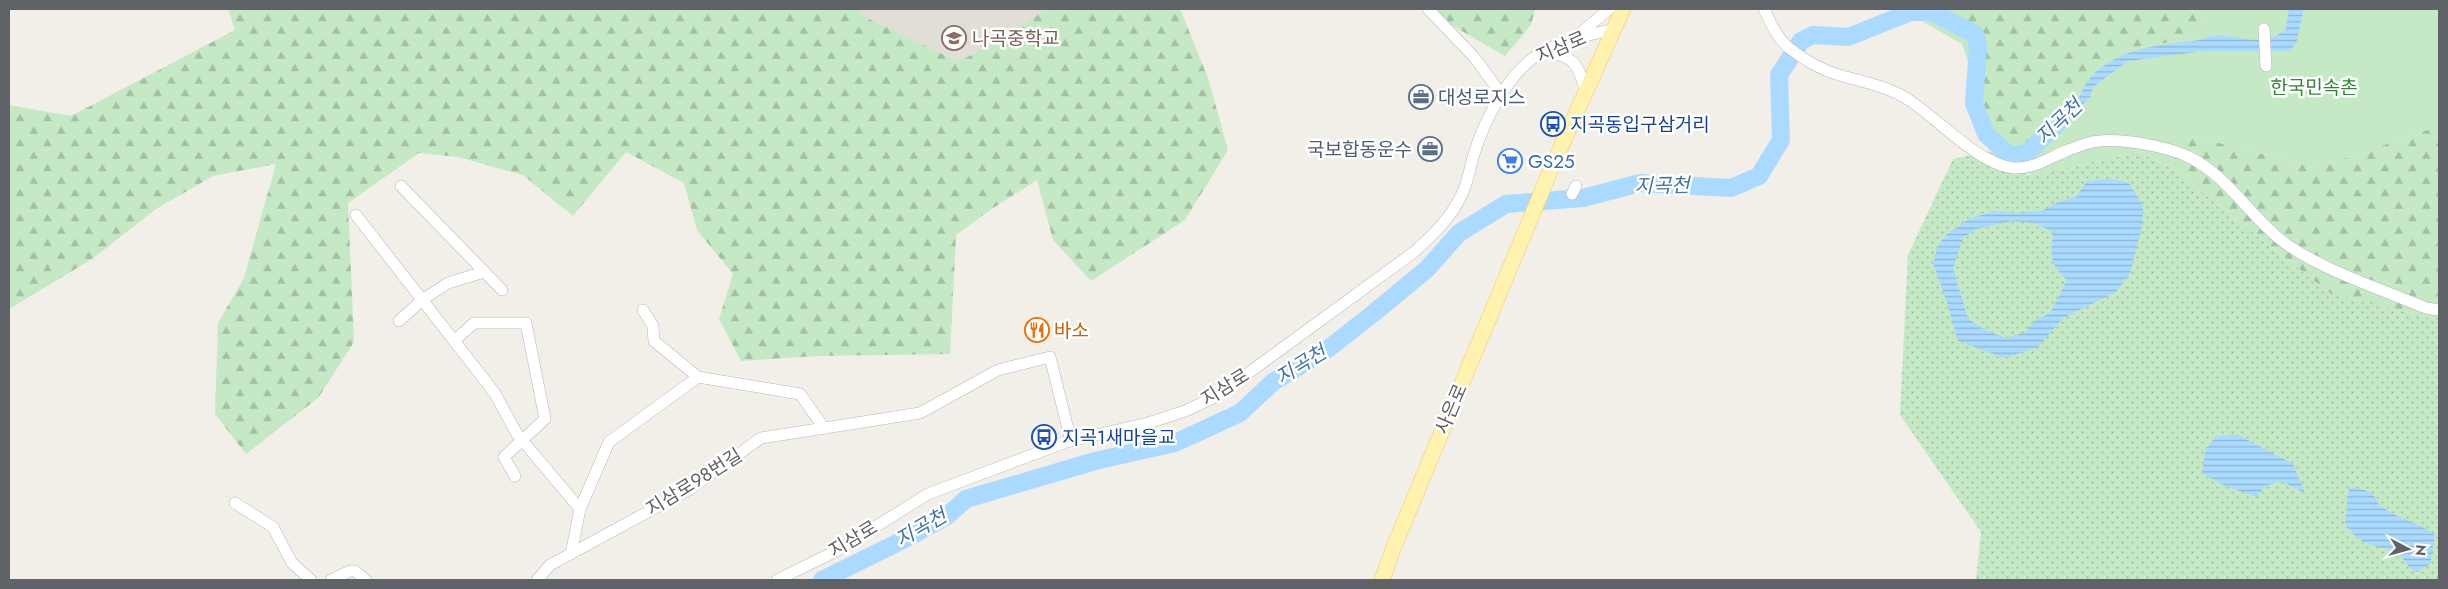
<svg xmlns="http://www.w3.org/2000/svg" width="2448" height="589" font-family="Jost,'Noto Sans KR',sans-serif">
  <defs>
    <pattern id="grass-dots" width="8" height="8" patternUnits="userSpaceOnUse" patternTransform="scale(1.25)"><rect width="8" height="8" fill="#c5e8c5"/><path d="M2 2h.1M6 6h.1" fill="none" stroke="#a3c0a4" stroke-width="1.8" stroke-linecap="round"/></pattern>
    <pattern id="forest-firs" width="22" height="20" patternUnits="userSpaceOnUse" patternTransform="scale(1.25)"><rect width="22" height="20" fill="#c5e8c5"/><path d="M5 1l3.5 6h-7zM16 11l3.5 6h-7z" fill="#a3c0a4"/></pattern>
    <pattern id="water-rules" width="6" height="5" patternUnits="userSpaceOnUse" patternTransform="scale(1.25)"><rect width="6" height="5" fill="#aadaff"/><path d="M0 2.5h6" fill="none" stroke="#8eb4d2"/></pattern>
  </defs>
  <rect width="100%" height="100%" fill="#f1efe8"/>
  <path fill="#e1ded6" d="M860,9h187l-88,53 -98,-47z"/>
  <path fill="url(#grass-dots)" d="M1989,151l23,11 18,14 107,-24 32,14 162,128 108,26v260h-463l5,-48 -81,-117 8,-160 45,-96z"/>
  <g fill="url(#forest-firs)">
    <path d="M228,9h632l1,6 98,47 88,-53h133l28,69 20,72 -43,70 -94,61 -38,-41 -16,-60 -47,30 -34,25 -6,119 -133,2 -76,5 -22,-42 14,-45 -36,-44 -13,-47 -58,-31 -53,64 -50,-41 -65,-18 -39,-4 -71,50 6,139 -36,56 -72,56 -31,-40 3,-91 26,-45 32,-114 -63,12 -57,33 -64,50 -83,50v-204l62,11 164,-86z"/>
    <path d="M1428,9h107l-4,16 -26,31 -69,-40z"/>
    <path d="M1901,9h299l2,7 -4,22 -73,11 -52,59 -47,46 -29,-10 -35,-100z"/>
    <path d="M2439,126v194l-108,-26 -162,-128 19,-31 129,33z"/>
  </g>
  <path fill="#c5e8c5" d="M2200,9h239v117l-122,42 -129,-33 -19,31 -32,-14 -107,24 -4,-16 15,-13 12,-27 26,-32 13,-15 33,-24 73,-11 4,-22z"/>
  <g fill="url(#water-rules)" fill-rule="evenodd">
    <path d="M2289,9h15l-8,35 -8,7h-83l-77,10 -35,26 -3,10 -18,19 -33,28c8,-19 24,-27 37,-43 6,-7 8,-16 14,-23 28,-31 71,-33 110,-38 31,-15 56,15 86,-11z"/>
    <path d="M2110,179l19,4 14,23 -1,21 -12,46 -14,19 -53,26 -25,29 -33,11 -47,-17 -11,-39 -14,-39 5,-17 8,-11 23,-16 25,-8 22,2 26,-2 14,-8 20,-6 11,-16zM2012,221l23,2 18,9c-2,24 -5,30 14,48l-17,33 -16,8 -8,11 -19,6 -20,-7 -19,-12 -15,-51 10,-30 13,-9z"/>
    <path d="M2238,435l55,29 12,29 -24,-12 -16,5 -8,11 -32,-11 -23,-13 3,-22 11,-15z"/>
    <path d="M2349,488c8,0 17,1 23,6 4,3 6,10 10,13 17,12 36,15 53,28l-5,29 -13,8c-11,-5 -12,-14 -20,-18 -24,-12 -35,-5 -52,-31z"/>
  </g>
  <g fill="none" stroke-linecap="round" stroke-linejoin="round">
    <path stroke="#aadaff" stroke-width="18" d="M822,580l91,-45 34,-19 19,-17 129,-38 80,-18 65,-30 33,-31 56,-34 41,-32 57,-47 32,-36 47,-29 77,-6 57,-15 91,5 28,-12 22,-36 -2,-65 22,-34 12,-6 35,2 63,-25h20l44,22 3,12 -4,57 12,31 24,22 16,-2 31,-30"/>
    <defs>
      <g id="minor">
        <path d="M1428,9l46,48 28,38"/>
        <path d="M1764,9c6,13 13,29 25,39 14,11 33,22 50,27 24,7 49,11 70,25 29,19 71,66 106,68 19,1 35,-11 51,-17 8,-3 18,-7 26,-9 26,-5 75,4 99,16 39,20 62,63 98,88 41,27 92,43 137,62l13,2"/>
        <path d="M2264,29l2,37"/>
        <path d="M1576,37l33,-28"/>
        <path d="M1544,51c31,6 34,12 42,42"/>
        <path d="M401,186l101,104"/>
        <path d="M1572,194l4,-8"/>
        <path d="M356,215l138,177 23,42 63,75"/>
        <path d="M643,310l10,16 1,15 44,36"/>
        <path d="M399,321l23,-21 26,-17 36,-11"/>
        <path d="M454,341l20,-18h52l19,96 -41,38 11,19"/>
        <path d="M235,503l38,24 19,36 19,17"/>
        <path d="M571,554l9,-45 29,-67 89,-65 102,17 24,34"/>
        <path d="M331,580l19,-9h5l11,9"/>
        <path d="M537,580l13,-15 140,-76 71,-51 159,-25 78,-43 52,-13 21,84"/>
        <path d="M777,580l61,-30 90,-56 138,-52 82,-19 37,-12 32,-15 197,-144c18,-16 38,-35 48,-58 6,-12 8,-27 12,-40 10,-33 35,-82 65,-100 23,-14 50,-19 76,-25"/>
      </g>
      <path id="major" d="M1382,580l11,-31 159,-382 71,-158"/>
    </defs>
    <use href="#minor" stroke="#b5b8bc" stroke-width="12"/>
    <use href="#major" stroke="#f2c960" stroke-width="16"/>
    <use href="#minor" stroke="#fff" stroke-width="11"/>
    <use href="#major" stroke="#fff2af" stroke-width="15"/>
  </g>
  <defs>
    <symbol id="school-ring" viewBox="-11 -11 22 22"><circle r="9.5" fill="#fff" stroke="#8d6e63" stroke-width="1.5"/><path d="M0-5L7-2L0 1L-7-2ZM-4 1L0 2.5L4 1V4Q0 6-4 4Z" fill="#8d6e63"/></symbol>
    <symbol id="office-ring" viewBox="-11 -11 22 22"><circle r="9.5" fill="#fff" stroke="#5c6f8a" stroke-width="1.5"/><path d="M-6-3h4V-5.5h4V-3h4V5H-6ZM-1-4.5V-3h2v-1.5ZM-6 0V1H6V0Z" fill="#5c6f8a"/></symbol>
    <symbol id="bus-ring" viewBox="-11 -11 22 22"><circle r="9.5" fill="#fff" stroke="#1a4fb4" stroke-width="1.5"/><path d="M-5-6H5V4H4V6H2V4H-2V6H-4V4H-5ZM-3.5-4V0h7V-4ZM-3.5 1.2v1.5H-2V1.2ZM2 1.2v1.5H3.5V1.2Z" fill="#1a4fb4"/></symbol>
    <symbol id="supermarket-ring" viewBox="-11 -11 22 22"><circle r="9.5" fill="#fff" stroke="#3f7fe0" stroke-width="1.5"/><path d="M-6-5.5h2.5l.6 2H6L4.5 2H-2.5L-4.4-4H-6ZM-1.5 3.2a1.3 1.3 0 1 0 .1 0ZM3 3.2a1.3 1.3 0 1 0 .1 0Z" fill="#3f7fe0"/></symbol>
    <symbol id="restaurant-ring" viewBox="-11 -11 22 22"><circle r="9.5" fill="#fff" stroke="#e8710a" stroke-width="1.5"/><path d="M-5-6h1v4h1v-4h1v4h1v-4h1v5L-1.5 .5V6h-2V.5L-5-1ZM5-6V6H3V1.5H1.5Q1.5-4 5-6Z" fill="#e8710a"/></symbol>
  </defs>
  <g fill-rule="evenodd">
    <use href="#school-ring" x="940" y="24" width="28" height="28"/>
    <use href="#office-ring" x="1407" y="83" width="28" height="28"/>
    <use href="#bus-ring" x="1539" y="110" width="28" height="28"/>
    <use href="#office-ring" x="1416" y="135" width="28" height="28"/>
    <use href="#supermarket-ring" x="1496" y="147" width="28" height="28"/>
    <use href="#restaurant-ring" x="1023" y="316" width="28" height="28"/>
    <use href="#bus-ring" x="1030" y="423" width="28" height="28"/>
  </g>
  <g text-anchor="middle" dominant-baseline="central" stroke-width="5" stroke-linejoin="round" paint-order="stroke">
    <g font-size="19" fill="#785e54" stroke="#fff" text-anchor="start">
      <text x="972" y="38">나곡중학교</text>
    </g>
    <g font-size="19" fill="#5f6368" stroke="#fff">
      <text transform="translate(1561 47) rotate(-23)">지삼로</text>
      <text transform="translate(1225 387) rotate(-32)">지삼로</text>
      <text transform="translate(1451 409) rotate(-67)">사은로</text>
      <text transform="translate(694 482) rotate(-32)">지삼로98번길</text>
      <text transform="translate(853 539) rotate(-31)">지삼로</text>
    </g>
    <g font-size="19" fill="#348238" stroke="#fff">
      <text x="2314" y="87">한국민속촌</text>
    </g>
    <g font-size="19" fill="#4e5e75" stroke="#fff" text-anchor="start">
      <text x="1438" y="97">대성로지스</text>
      <text x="1412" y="149" text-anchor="end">국보합동운수</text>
    </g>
    <g font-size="19" fill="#164399" stroke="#fff" text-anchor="start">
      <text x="1570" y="124">지곡동입구삼거리</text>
      <text x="1062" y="437">지곡1새마을교</text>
    </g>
    <g font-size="19" fill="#366cbe" stroke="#fff" text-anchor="start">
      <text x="1528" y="161">GS25</text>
    </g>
    <g font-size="19" fill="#c56008" stroke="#fff" text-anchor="start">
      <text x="1054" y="330">바소</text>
    </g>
    <g font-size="20" font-style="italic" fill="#4174aa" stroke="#fff">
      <text transform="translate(2059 122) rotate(-44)">지곡천</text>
      <text transform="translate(1662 186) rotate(-1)">지곡천</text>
      <text transform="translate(1301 365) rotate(-32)">지곡천</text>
      <text transform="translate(921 528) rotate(-30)">지곡천</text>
    </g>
  </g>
  <rect width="2448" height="589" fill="none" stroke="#5f6368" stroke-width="20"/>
  <g transform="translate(2408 549) rotate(96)" stroke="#ffffff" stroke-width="4" paint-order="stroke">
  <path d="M0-4L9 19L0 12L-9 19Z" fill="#5f6368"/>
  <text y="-8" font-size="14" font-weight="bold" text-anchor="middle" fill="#5f6368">N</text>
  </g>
</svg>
